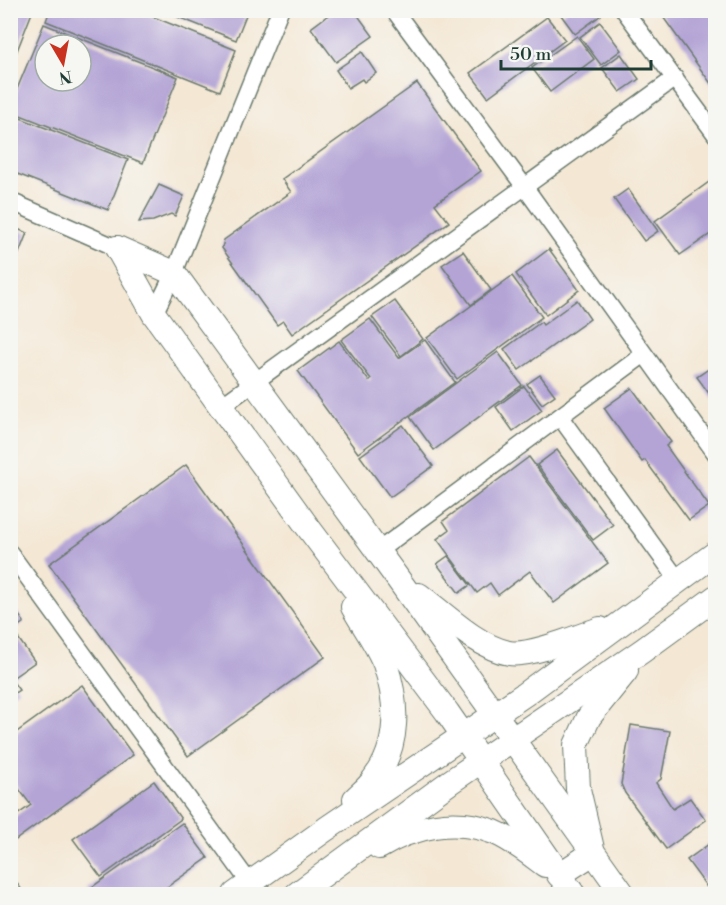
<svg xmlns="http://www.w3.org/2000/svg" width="726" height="905" font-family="'Libre Bodoni',serif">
  <rect width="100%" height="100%" fill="#f6f6f2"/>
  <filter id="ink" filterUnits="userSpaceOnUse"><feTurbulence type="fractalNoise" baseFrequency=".0167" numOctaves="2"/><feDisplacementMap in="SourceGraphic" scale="12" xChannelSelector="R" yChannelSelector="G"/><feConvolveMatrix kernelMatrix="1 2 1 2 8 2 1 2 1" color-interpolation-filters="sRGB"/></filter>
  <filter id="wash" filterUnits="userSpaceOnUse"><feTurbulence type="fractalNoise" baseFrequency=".008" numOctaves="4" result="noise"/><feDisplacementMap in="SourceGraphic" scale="24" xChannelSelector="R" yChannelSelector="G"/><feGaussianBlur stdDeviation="1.35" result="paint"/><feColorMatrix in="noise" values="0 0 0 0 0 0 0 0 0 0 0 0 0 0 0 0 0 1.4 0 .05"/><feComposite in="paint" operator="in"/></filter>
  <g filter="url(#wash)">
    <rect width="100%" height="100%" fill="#f4e8d5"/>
    <g id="blocks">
      <g fill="#b4a4d6" fill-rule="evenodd">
        <path d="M10,10h23l-22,56h-1z"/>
        <path d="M50,10h86l100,40 -16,41 -174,-70z"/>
        <path d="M169,10h79l-12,30 -68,-27z"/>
        <path d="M335,10h19l19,26 -37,26 -25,-34z"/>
        <path d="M567,10h30l4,5 -26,19 -14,-19z"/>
        <path d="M658,10h58v72l-4,3z"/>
        <path d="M547,17l18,23 -77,57 -18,-24z"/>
        <path d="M600,22l21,28 -20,15 -21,-28z"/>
        <path d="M44,24l134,53 -35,86 -133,-52v-5zM45,45h36v36h-36z"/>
        <path d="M577,36l17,23 -44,33 -18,-24z"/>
        <path d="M362,52l14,21 -12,9 -2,-3 -14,9 -12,-18z"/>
        <path d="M621,54l18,25 -19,13 -18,-24z"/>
        <path d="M417,83l64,88 -46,33 14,18 -157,112 -9,-13 -6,4 -55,-77 2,-8 67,-48 -9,-13z"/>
        <path d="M10,114l118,46 -20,50 -98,-39z"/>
        <path d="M716,177v53l-36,25 -25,-34z"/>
        <path d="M159,185l25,11 -9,20 -4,-2 -18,7 -14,1z"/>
        <path d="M628,189l30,42 -14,10 -30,-42z"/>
        <path d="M10,226l17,7 -16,40h-1z"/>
        <path d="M549,249l30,41 -33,25 -30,-41z"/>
        <path d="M463,251l28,39 -20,15 -29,-40z"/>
        <path d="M512,276l30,41 -85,62 -30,-41z"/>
        <path d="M577,300l13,19 -71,51 -15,-21 37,-27 2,3z"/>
        <path d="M395,301l28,38 -22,17 -29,-39z"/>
        <path d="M370,319l29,39 26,-18 30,42 -97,71 -60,-82 41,-30 30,40 2,-2 -30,-39z"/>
        <path d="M498,352l24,33 -88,65 -24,-33z"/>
        <path d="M716,364v39l-19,-26z"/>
        <path d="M540,375l15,20 -13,9 -15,-20z"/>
        <path d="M524,386l18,24 -29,21 -17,-24z"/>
        <path d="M632,388l39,54 -5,4 43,60 -20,14 -44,-60 -3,2 -38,-54z"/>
        <path d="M403,425l30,41 -43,31 -30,-41z"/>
        <path d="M557,450l56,75 -20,15 -56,-75z"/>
        <path d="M529,457l79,106 -54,40 -24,-32 -32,24 -8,-12 -13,10 -40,-54 12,-9 -6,-9z"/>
        <path d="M186,465l139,192 -137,99 -139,-192z"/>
        <path d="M448,556l22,29 -11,8 -22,-29z"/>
        <path d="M10,603l14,19 -14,10z"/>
        <path d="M18,638l17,24 -24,17 8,11 -9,6v-53z"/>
        <path d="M82,685l51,70 -123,89v-24l21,-15 -21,-28v-40z"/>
        <path d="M631,725l39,6 -9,48 -5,4 17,26 17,-11 16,22 -40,29 -41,-56 -4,-9z"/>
        <path d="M154,781l27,38 -80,58 -28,-38z"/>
        <path d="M182,823l26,35 -51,36h-66l-3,-4z"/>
        <path d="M716,839v55h-4l-25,-34z"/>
      </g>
    </g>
  </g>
  <g filter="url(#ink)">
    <use href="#blocks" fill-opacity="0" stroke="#6a796c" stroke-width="1.5"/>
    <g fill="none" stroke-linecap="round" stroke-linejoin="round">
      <defs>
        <g id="street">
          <path d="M394,10l130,176 192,268"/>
          <path d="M624,10l92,125"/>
          <path d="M10,201l107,47"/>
          <path d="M154,314l20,-41 106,-263"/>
          <path d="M220,407l455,-329"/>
          <path d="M560,417l118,163"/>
          <path d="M378,551l265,-196"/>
          <path d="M10,553l239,329"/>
          <path d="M10,889l4,5"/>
        </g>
        <g id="secondary">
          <path d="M117,248l57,25 224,306 225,315"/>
          <path d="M117,248l37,66 153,212 140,186 126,182"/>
          <path d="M419,595c25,19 60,53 90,58 21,4 70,-17 91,-24"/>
          <path d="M353,607c10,18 24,37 32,57 13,38 15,82 -11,115 -5,8 -13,14 -19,20"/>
          <path d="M379,847c35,-21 76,-30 115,-15 19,8 35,21 51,33"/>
          <path d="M559,875l34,-22 -15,-64 -2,-44 13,-28 37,-46"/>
          <path d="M235,894l91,-65 199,-135 191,-141"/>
          <path d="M297,894l153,-112 192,-131 74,-54"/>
        </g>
      </defs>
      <use href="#street" stroke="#6a796c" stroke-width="19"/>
      <use href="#secondary" stroke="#6a796c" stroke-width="26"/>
      <use href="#street" stroke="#fff" stroke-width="16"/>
      <use href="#secondary" stroke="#fff" stroke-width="24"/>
    </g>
  </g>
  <rect width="726" height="905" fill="none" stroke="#f6f6f2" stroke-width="36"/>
  <g transform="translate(63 63) rotate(170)"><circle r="28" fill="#f6f6f2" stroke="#a0aca6" stroke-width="1.5"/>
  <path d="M0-4.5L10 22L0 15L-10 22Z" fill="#c8321e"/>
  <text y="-9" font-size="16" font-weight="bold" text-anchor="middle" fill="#1f3d34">N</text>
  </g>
  <path d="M501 60v9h150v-9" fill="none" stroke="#1f3d34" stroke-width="3"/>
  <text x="510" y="60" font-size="18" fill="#1f3d34" stroke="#f6f6f2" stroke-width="4.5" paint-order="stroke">50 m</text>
</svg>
